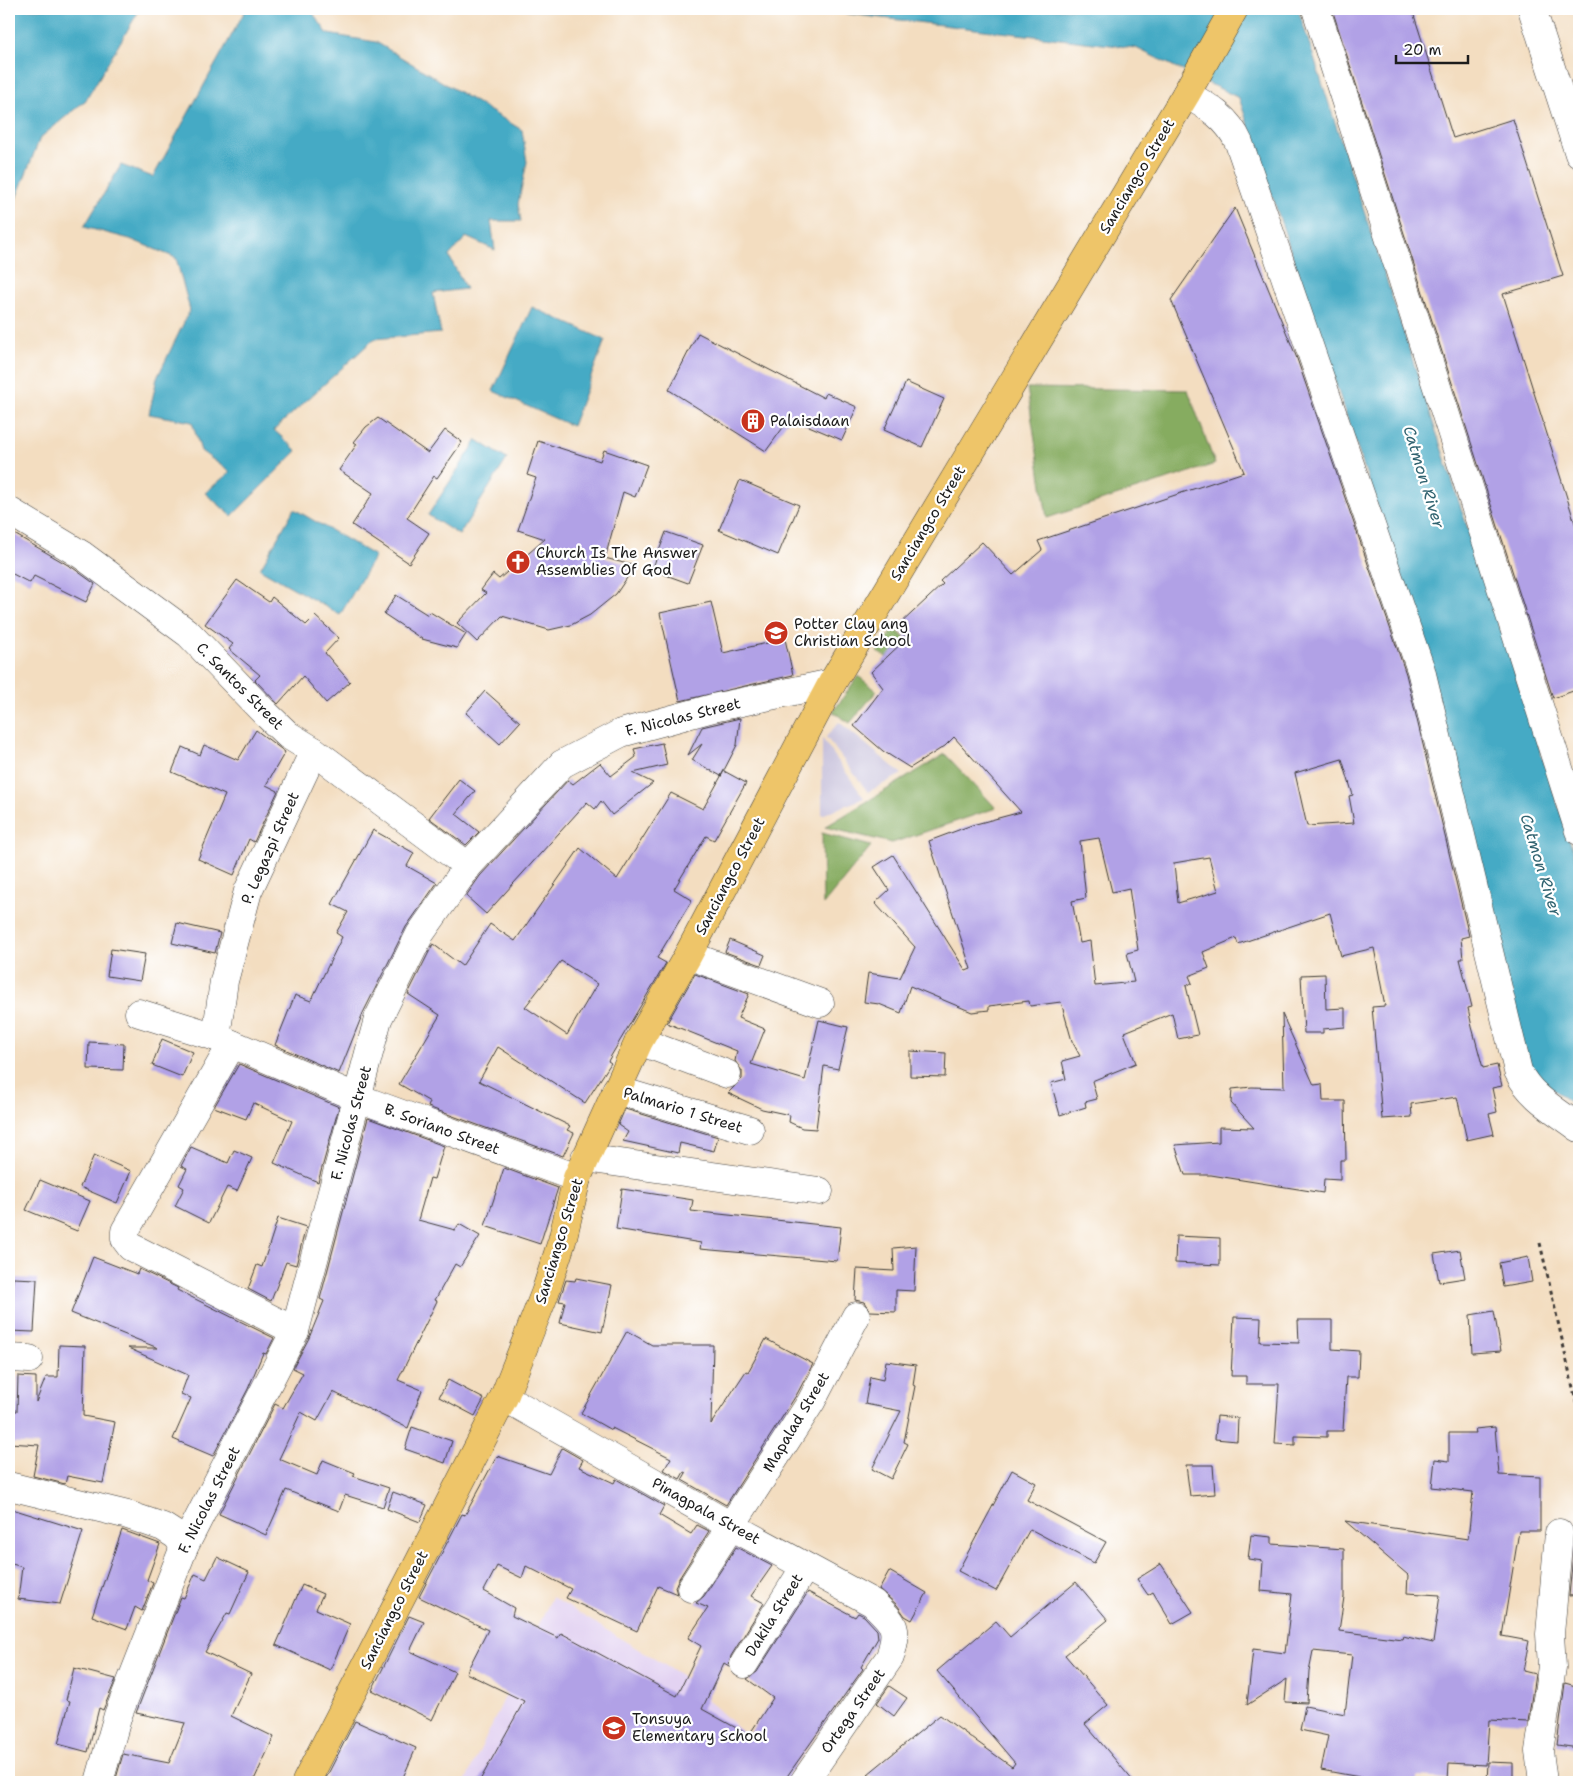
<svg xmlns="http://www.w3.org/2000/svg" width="1588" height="1791" font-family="'Shantell Sans',sans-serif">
  <rect width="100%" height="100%" fill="#fff"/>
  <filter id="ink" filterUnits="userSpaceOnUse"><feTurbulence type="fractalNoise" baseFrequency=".02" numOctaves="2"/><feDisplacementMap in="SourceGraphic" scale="10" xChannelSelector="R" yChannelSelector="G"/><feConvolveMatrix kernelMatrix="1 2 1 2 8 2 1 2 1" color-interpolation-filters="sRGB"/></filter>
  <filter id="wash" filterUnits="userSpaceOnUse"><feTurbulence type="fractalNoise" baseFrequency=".0096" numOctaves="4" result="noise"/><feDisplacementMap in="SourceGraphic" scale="20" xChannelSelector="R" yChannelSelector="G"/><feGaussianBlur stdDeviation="1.12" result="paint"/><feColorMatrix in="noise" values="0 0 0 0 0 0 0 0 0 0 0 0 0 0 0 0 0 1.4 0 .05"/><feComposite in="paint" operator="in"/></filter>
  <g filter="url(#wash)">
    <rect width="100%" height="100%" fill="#f3ddc0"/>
    <path fill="#e3d3f2" d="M552,1597l129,78 113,105 -1,2h-328z"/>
    <g fill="#c6c0da">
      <path d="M839,722l63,52 -34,18 -42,-55z"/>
      <path d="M822,738l42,60 -42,17z"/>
    </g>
    <g fill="#86ac61" stroke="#51643e">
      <path d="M1027,388l161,2 27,74 -168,54z"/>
      <path d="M895,628l29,31 -11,12 -36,-19z"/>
      <path d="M858,676l19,15 -27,32 -17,-11z"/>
      <path d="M945,754l51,54 -104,35 -67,-16z"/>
      <path d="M822,833l49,13 -48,59z"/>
    </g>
    <g fill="#45aac5" stroke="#306370">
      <path d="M9,9h131l-54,91 -46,38 -26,66 -5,-3z"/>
      <path d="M246,9h64l18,25 48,8 146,88 5,32 -9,42 3,17h-30l4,29 -29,-13 -17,19 17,33 -33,4 8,40 -67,6 -100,91 23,21 -65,65 -27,-23 25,-21 -29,-21 -9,-29 -43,-8 8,-36 33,-68 -14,-52 -46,-19 -46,-12 37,-62 32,12z"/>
      <path d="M806,9h492l281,860v240l-50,-38 -105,-426 -185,-547 -103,-50z"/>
      <path d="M532,307l73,33 -33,86 -79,-35z"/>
      <path d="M477,440l30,19 -48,76 -31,-20z"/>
      <path d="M294,509l81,47 -35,59 -80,-46z"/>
    </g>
    <g id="blocks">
      <g fill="#b1a1e6" fill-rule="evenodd">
        <path d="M1332,9h80l41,129 60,-19 50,157 -60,18 76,242v153l-26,9z"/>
        <path d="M1235,208l61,148 110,318 63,262 -8,2 2,21h-3l12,48 -4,1 4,19 11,41 14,-3 5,21 -10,2 5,24 -8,2 5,20 -27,6 -10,-43 -46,7 1,13 -30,2 -10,-112 13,-1 -11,-58 -33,8 -11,-43 -92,31 -2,-6 -33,14 6,16 -20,8 3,7 -6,3 12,49 -20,4 -6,-26 -47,19 -1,1 12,30 -44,18 5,18 -12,3 1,5 -26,8 -9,-32 15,-4 -4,-18 18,-5 -8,-15 -11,-39 -31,4 -1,-5 -40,5v4l-17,2 -62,-26 -9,27 -22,-9 -15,-2 4,-29 32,5 15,-31 -40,-44 14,-13 -15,-23 19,-12 73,116 5,-2 -42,-128 43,-16 49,-13 -67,-75 -9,9 -35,22 -27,-17 -29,-25 29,-38 -12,-16 36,-34 -10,-11 46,-43 -3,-3 42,-39 31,33 29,-25 -4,-9 206,-69 -73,-172zM1342,759l11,36 -4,1 5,27 -47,3 -12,-53zM1099,838l13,54 17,-4 9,62 -11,3 7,29 -39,4 -5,-45 -10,2 -8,-42 14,-3 -6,-57zM1209,857l9,34 -40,12 -4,-40z"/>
        <path d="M698,333l126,65 2,-5 31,14 -15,33 -52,-22 -24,33 -97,-61z"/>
        <path d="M906,382l38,17 -22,48 -38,-17z"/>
        <path d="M378,418l50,35 17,-23 17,12 -25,36 -3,-2 -27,42 22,15 -20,30 -57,-38 21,-32 -34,-23 18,-26 -3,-2 12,-15z"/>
        <path d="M538,441l62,20 4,-11 43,15 -12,32 -12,-5 -18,66 30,8 -19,28 -26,21 -19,10 -22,5 -47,-14 -25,26 -20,-19 29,-30 -5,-3 12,-16 6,5 46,-40 -27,-9 18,-52 -9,-3z"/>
        <path d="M740,480l59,25 -21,50 -59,-25z"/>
        <path d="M9,531l64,37 22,16 -9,18 -52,-26 -4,7 -21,-11z"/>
        <path d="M666,532l37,13 -15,38 -36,-13z"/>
        <path d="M237,580l32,22 3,-5 34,28 9,-9 24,22 -14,15 25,29 -24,21 -23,-27 -25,28 -23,-24 5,-5 -31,-26 4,-5 -28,-20z"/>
        <path d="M396,595l32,20 2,-3 36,22 -9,14 -35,-9 -38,-25z"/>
        <path d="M711,602l12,51 62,-14 8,36 -113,26 -20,-88z"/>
        <path d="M485,691l35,31 -20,22 -34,-31z"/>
        <path d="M740,718l-3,27 -16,31 -29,-16 10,-16 -14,11 14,-28z"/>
        <path d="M256,730l29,22 -19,33 12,6 -24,51 -5,-3 -15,36 -36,-16 27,-64 -53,-23 10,-25 18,8 4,-10 34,15z"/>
        <path d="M662,743l5,22 -34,8 20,10 -41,32 -11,-14 -6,8 -8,-7 -101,112 -20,-18 14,-20 88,-96 5,4 27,-21 11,13 25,-19 -2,-8z"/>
        <path d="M724,771l22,12 -32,57 -8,-4 -32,53 18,11 -35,58 9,5 -58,98 3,2 -26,40 -87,-56 -19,34 91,45 -3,4 7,3 -11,23 -135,-49 2,-5 -31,-18 41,-69 -32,-21 25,-50 29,22 28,-42 25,17 65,-93 37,31 54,-86 32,16zM561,961l36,23 -30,51 -42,-28z"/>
        <path d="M459,779l16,12 -19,23 23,18 -13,13 -37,-27z"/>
        <path d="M373,830l41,23 -7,13 30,17 -31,44 -43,86 -24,60 -64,-28 20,-50 16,6 31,-64 -6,-4 12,-21 -16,-8z"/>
        <path d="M177,923l43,10 -5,20 -43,-10z"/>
        <path d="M730,940l35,15 -4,10 -36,-13z"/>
        <path d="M111,949l34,5 -5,27 -33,-5z"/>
        <path d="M695,974l54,20 -11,24 27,11 -14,35 54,16 14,-60 29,7 -10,42 -14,-3 -8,63 -14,-1 -13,-6 1,-7 -28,-6 -34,-16 14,-14v-8l-7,-10 2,-10 -70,-28z"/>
        <path d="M1325,974l1,35 19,-1v19l-22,2v4h-19l-3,-58z"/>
        <path d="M1282,1014l32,71 8,-1 1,17h22l1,59h-6v20l-16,-1 -1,14 -112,-18h-26l-10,-30 44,-3v-15l35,1 -23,-25 1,-14 20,-2 32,1z"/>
        <path d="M162,1039l31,13 -11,25 -30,-12z"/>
        <path d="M89,1042l35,2 -1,26 -35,-1z"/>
        <path d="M910,1051l36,2 -1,24 -35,-1z"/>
        <path d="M239,1064l100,43 -21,75 -44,-19 18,-42 -39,-18 -7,16 -32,-12z"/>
        <path d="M625,1109l93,28 -4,14 -34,-8 -2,10 -55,-12 5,-9 -10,-7z"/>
        <path d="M368,1118l76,28 -10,33 -4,-1 -12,42 37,10 4,-6 21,12 -20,31 -5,-3 -20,36 2,1 -39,79 24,10 -14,38 -75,-36 -16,29 -16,-9 -22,47 38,16 6,-15 32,13 -2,3 36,12 -6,19 -38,-12 -6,16 -53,-21 -20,45 -47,-21 56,-110 8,4 20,-35 -10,-5 16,-30 15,-37 -4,-2z"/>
        <path d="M191,1147l37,16 6,-13 18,8 -15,33 -10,-4 -18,36 -34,-17 9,-18 -5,-3 8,-16 -6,-3z"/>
        <path d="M94,1155l37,16 -14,32 -37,-16z"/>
        <path d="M504,1168l54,20 -18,56 -55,-18z"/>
        <path d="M40,1180l50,21 -13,30 -51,-21z"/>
        <path d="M622,1189l71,11 -2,11 150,16 -4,34 -137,-12 1,-6 -85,-14z"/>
        <path d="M278,1218l28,9 -10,38 -10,-3 -15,39 -23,-12 9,-24 5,2z"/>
        <path d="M1176,1236l44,2v27l-45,-2z"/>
        <path d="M916,1246l-2,45 -18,-1v22l-26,-1 -6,-9 -9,-2 2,-31 37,2 -1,-23z"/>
        <path d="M1460,1250l5,28 -26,4 -5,-28z"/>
        <path d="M93,1257l44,17 2,-5 39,19 -1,2 97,48 -8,16 -3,-1 -15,36 -35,67 -40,-17 18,-41 -10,-4 7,-19 -60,-27h30l-87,-35z"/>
        <path d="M1528,1257l4,25 -29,5 -4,-24z"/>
        <path d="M13,1278l24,1 -3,53 -25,-1z"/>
        <path d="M576,1278l36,7 -10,47 -42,-9 5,-21 -6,-1 7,-21 9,1z"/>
        <path d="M1494,1311l7,40 -29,2 -2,-38z"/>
        <path d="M1234,1317l27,1 -1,24 39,1 -1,-23h34v29l27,2 -1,26h-12l-3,54h-16v6l-32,-1v9l-20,-1 4,-60h-33v-8h-15z"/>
        <path d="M627,1331l25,14h61l-2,79 35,-53 2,1 18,-33 47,25 -16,30 -71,111 -44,-25 4,-7 -2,-1 -4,7 -16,-9 7,-12 -59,-30 -1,2 -30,-17z"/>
        <path d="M59,1345l26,1 -2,70 32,6 -12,61 -36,-7 -2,8 -32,-8 6,-31 -30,-2v-32h8l1,-35 18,1v25l10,-25h12z"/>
        <path d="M886,1361l30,4 -3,20 2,1 -11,56 4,2 -17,35 -19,-10 29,-58 -36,-7 5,-27 13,3z"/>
        <path d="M448,1380l36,19 -9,17 -36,-19z"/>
        <path d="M1217,1416l21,2 -1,23 -22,-2z"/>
        <path d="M412,1427l40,14 -7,22 -40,-14z"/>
        <path d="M1495,1427l4,48 41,2v54h-21l-17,105 27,5 -6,30 12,3 -7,48 -39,-2 -3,45 -37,-2 -1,16 -31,-2v5h-53l1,-4 -44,-8 7,-34 -28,-6 5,-24 40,8 7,-59 -39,-4 -4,20 -2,32 -22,-1 2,-23 -40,26 6,-56 32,4 7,-59 -31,-3 2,-30 -15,-2 3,-24 21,2v7l72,5v48l-5,34 63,8 1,-3 30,7 7,-48 -33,-2 1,-18 -63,-54 123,18 5,-47 -41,-5 3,-28 14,2v-28h27l-1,-4z"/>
        <path d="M562,1448l21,12 -4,7 35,16 2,-4 48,27 -5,9 32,19 6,-9 12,6 -31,49 -3,7 2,7 -19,-8 -21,45 -71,-33 5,-9 -45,-23 -4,12 -25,-12 -13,25 30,17 -2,8 46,22 3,-5 116,63 24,-50 -13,-8 20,-30 -12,-5 8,-7 32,-49 36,19 -21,30 13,7 -33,53 -2,10 -5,-3 -22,46 47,26 24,-37 -26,-19 10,-7 51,-80 47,25 3,-4 6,3 13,14 1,8 -17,29 2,2 -80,113h-304l45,-81 -58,-28 22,-43 -69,-33 43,-83 3,1 32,-59 52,18z"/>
        <path d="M1186,1465h27l2,29 -25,2z"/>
        <path d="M1012,1470l24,13 -9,17 79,42 -12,21 -64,-34 -34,62 -38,-20z"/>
        <path d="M393,1492l34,13 -7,17 -33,-13z"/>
        <path d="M9,1508l74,23 -23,73 -42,-5 4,-32 -13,-4z"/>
        <path d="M122,1530l38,14 -13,36 6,3 -11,28 -7,-4 -8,22 -35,-13z"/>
        <path d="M1575,1535h4v60l-10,1z"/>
        <path d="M217,1557l32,15 -19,42 -3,-1 -22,39 46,22 -20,42 43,21 -21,45h-138l8,-28 46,9 16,-40 -49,-10 45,-116 3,1 11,-24 11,5z"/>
        <path d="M1161,1564l32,48 -21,12 -19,-32 -5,3 -11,-16z"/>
        <path d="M889,1571l38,22 -15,27 -7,-4 -8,-11 -18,-16z"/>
        <path d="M1076,1582l32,38 -43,35 43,50 -23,19 49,58h-251l-15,-8 72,-59 72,52 3,-4 -78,-92 59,-50 14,16z"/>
        <path d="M302,1585l21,9 -7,15 34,15 -20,46 -54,-25z"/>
        <path d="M409,1616l15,6 -14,29 45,21 -23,48 -60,-30z"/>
        <path d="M74,1668l42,11 -13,31 -4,-2 -11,44 -30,-8 12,-43 -4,-1z"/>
        <path d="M1565,1683l14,4v61l-22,-3z"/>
        <path d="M889,1686l18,12 -13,18 -17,-13z"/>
        <path d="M355,1721l61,27 -15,34h-67l-8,-4z"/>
        <path d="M1488,1762l25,1v19h-26z"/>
      </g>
    </g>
  </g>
  <g filter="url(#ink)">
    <use href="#blocks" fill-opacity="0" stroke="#3c3935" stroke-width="1"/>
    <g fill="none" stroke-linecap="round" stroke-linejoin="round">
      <defs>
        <g id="minor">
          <path d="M1316,9l263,822"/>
          <path d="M1532,9l47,145"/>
          <path d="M1186,94c23,13 42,24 53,49l182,527 97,401c12,26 39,40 61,57"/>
          <path d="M9,511l73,44 107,79 75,78 24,23 26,16 154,115"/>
          <path d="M688,955l132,48"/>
          <path d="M139,1013l77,24 142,61 219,80"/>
          <path d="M216,1037l8,-56 24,-90 66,-140"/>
          <path d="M639,1041l88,33"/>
          <path d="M232,1044l-107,187v8l6,8 164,84"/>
          <path d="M616,1090l134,40"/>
          <path d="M585,1158l234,33"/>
          <path d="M9,1358l20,1"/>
          <path d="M504,1397l227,129 142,77c22,21 26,24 17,54l-86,125"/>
          <path d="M9,1486l119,29 35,12 14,9 7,11"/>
          <path d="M691,1588l120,-186 45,-86"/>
          <path d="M744,1664l61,-97"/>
          <path d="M99,1782l19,-67 66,-168 111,-216 83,-312 42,-85 48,-68 94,-102 59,-31 92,-25 119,-25"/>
          <path d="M1543,1782l-4,-31 13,-84 -2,-33 9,-101"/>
        </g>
        <path id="major" d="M306,1782l198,-385 41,-104 17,-52 15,-63 62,-137 49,-86 144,-272 354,-589 48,-85"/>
      </defs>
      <use href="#minor" stroke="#3c3935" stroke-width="29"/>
      <use href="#major" stroke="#3c3935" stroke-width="29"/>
      <path stroke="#3c3935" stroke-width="3" stroke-dasharray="4 4" stroke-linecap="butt" d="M1540,1243l39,171"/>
      <use href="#minor" stroke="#fff" stroke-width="28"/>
      <use href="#major" stroke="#eec569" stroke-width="28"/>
    </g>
  </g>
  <defs>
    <symbol id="building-disc" viewBox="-11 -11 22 22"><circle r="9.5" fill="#c8321e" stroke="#fff"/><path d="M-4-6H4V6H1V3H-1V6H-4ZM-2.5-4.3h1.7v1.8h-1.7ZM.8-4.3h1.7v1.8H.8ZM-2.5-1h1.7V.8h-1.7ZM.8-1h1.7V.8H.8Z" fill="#fff"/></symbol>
    <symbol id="church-disc" viewBox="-11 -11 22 22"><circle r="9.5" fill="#c8321e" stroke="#fff"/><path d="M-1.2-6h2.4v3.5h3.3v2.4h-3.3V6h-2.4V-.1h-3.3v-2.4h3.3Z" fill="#fff"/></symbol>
    <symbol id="school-disc" viewBox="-11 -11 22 22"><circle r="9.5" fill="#c8321e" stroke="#fff"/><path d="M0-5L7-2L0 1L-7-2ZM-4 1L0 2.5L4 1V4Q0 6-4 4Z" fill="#fff"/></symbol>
  </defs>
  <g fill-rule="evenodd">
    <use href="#building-disc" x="739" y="407" width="28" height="28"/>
    <use href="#church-disc" x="504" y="548" width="28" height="28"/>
    <use href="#school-disc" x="762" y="619" width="28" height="28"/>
    <use href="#school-disc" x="600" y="1714" width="28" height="28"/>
  </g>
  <g text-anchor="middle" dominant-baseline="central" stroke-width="4.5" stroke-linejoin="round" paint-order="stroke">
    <g font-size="15" fill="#1c1c1c" stroke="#fff">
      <text transform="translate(1137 176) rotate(-59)">Sanciangco Street</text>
      <text transform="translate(928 523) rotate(-59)">Sanciangco Street</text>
      <text transform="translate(240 686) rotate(45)">C. Santos Street</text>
      <text transform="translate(683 717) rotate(-14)">F. Nicolas Street</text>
      <text transform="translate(270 848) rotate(-66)">P. Legazpi Street</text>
      <text transform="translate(730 876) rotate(-62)">Sanciangco Street</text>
      <text transform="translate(683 1110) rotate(17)">Palmario 1 Street</text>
      <text transform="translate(351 1123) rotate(-75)">F. Nicolas Street</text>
      <text transform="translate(442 1129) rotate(20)">B. Soriano Street</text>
      <text transform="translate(559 1241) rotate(-73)">Sanciangco Street</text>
      <text transform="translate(796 1422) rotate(-59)">Mapalad Street</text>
      <text transform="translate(209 1500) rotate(-63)">F. Nicolas Street</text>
      <text transform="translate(706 1511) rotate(29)">Pinagpala Street</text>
      <text transform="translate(394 1610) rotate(-63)">Sanciangco Street</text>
      <text transform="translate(774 1615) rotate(-58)">Dakila Street</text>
      <text transform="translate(853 1711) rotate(-55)">Ortega Street</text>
    </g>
    <g font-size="15" fill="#1c1c1c" stroke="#fff" text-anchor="start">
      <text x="770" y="421">Palaisdaan</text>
      <text x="536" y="553">Church Is The Answer<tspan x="536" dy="17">Assemblies Of God</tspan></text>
      <text x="794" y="624">Potter Clay ang<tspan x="794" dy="17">Christian School</tspan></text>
      <text x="632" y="1719">Tonsuya<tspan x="632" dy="17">Elementary School</tspan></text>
    </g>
    <g font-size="16" font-style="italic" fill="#306370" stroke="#fff">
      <text transform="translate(1424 477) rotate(73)">Catmon River</text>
      <text transform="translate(1541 865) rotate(73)">Catmon River</text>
    </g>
  </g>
  <rect width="1588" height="1791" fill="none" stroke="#fff" stroke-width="30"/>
  <path d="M1396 55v8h72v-8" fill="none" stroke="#1c1c1c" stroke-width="2.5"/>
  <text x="1403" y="55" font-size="15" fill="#1c1c1c" stroke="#ffffff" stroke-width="4" paint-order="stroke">20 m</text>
</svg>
